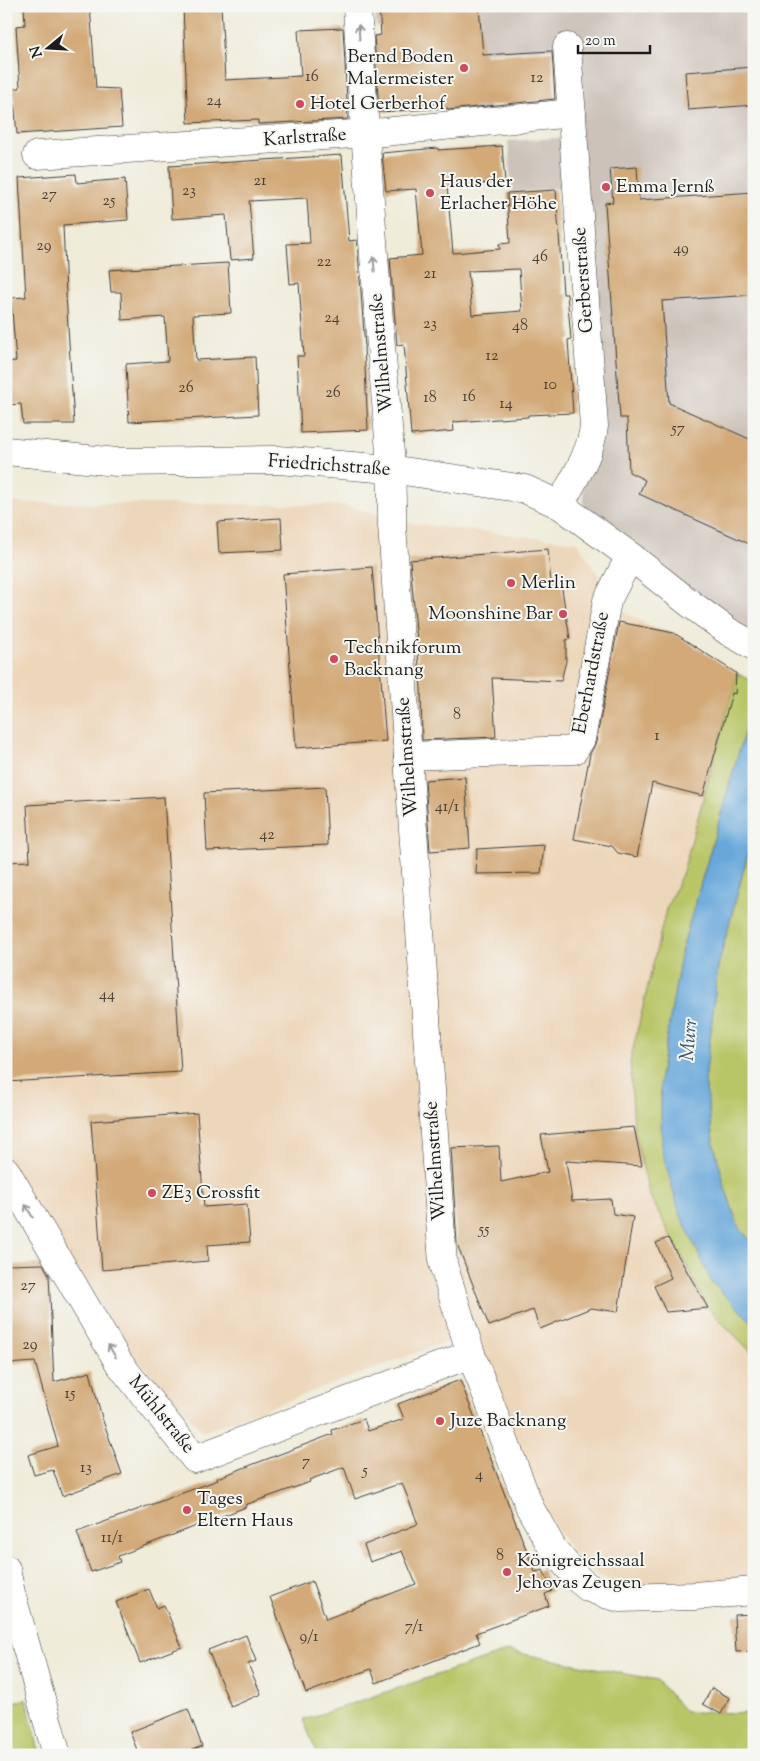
<svg xmlns="http://www.w3.org/2000/svg" width="760" height="1761" font-family="'Sorts Mill Goudy',serif">
  <rect width="100%" height="100%" fill="#f6f6f2"/>
  <filter id="ink" filterUnits="userSpaceOnUse"><feTurbulence type="fractalNoise" baseFrequency=".02" numOctaves="2"/><feDisplacementMap in="SourceGraphic" scale="10" xChannelSelector="R" yChannelSelector="G"/><feConvolveMatrix kernelMatrix="1 2 1 2 8 2 1 2 1" color-interpolation-filters="sRGB"/></filter>
  <filter id="wash" filterUnits="userSpaceOnUse"><feTurbulence type="fractalNoise" baseFrequency=".0096" numOctaves="4" result="noise"/><feDisplacementMap in="SourceGraphic" scale="20" xChannelSelector="R" yChannelSelector="G"/><feGaussianBlur stdDeviation="1.12" result="paint"/><feColorMatrix in="noise" values="0 0 0 0 0 0 0 0 0 0 0 0 0 0 0 0 0 1.4 0 .05"/><feComposite in="paint" operator="in"/></filter>
  <g filter="url(#wash)">
    <rect width="100%" height="100%" fill="#efecda"/>
    <path fill="#edd7bb" d="M6,503l337,2 72,19 162,18 44,68 133,72v17l-72,250 -22,128 94,247v260l-116,4 -20,-4 -19,-8 -20,-16 -17,-23 -22,-37 -70,-167 -267,99 -72,-80 -125,-188z"/>
    <path fill="#ccc2b9" d="M375,6h379v608l-8,24 -162,-124 -7,-327 -65,5 -4,-51 66,-4 -7,-89 -82,5 5,58 -46,3 -7,-90 -61,3z"/>
    <g fill="#b9c667" stroke="#6a7142">
      <path d="M736,673l18,9v17l-72,250 -22,128 94,247v31l-46,-47 -59,-114 -15,-67 -4,-65 36,-153 17,-37 49,-179h3z"/>
      <path d="M754,831v414l-16,-19 -13,-39 -12,-46 -8,-60 13,-115z"/>
      <path d="M508,1651l149,29 28,32 69,1v42h-436l-15,-35z"/>
      <path d="M26,1699l14,56h-34v-51z"/>
    </g>
    <path fill="#67a7da" stroke="#42627b" d="M754,699v132l-36,135 -13,115 8,60 12,46 13,39 16,19v79l-42,-41 -33,-71 -17,-61 -2,-74 22,-128z"/>
    <g id="blocks">
      <g fill="#d2a977" fill-rule="evenodd">
        <path d="M24,6h66l6,82 23,1 3,38 -105,7 -4,-45 7,-1 -4,-62 9,-1z"/>
        <path d="M183,6h38l4,74 76,-4 -3,-46 45,-2 5,91 -90,5v-4l-70,3z"/>
        <path d="M379,6h100l4,49 69,-4 3,48 -107,11v-2l-69,4 -5,-76 7,-1z"/>
        <path d="M754,67v38l-66,5 -3,-38z"/>
        <path d="M502,146l3,36 -58,4 6,67 47,-4 -1,-5 11,-1 -3,-50 49,-3 7,104h4l4,45 -3,1 5,73 -45,2v2l-75,5 1,9 -43,4 -7,-91 -7,1 -7,-87 32,-3 -6,-66 -30,2 -4,-38 56,-5v2zM519,269l3,42 -50,4 -4,-44z"/>
        <path d="M342,155l7,86 8,-1 8,107h-1l4,83 -67,3 -4,-77h7l-5,-73 -9,1 -3,-40 23,-1 -3,-45 -58,3 5,57 -24,2 -4,-45 -54,4 -3,-53z"/>
        <path d="M637,167l2,33 115,-8v103l-92,6 7,102 85,38v105l-115,-52 6,-14 -16,-8 -2,-54h-7l-15,-215 8,-1 -3,-33z"/>
        <path d="M76,174l1,9 48,-4 3,41 -65,5 3,69 8,130h-51l-2,-20 -15,1v-43l10,-1 -5,-63 15,-1 -7,-119z"/>
        <path d="M228,263l3,50 -38,2 3,45 59,-3 3,58 -129,7 -3,-58 42,-3 -3,-44 -43,3 -1,-28h-10l-2,-22z"/>
        <path d="M281,518l2,32 -64,3 -2,-31z"/>
        <path d="M548,549l3,35 10,-1 9,56 -4,1v21l-5,20 -69,-3 4,59 -74,3 -1,-51 -11,-129z"/>
        <path d="M372,567l14,174 -90,7 -13,-174z"/>
        <path d="M619,622l55,11 62,40 -1,21 -3,-1 -29,103 -51,-13 -15,74 -19,-4 -6,-7 -38,-7 16,-85 6,-12z"/>
        <path d="M465,777l5,71 -40,3 -5,-71z"/>
        <path d="M325,787l3,58 -121,6 -3,-58z"/>
        <path d="M164,797l17,275 -175,10v-220l24,-1 -3,-56z"/>
        <path d="M544,845l-3,28 -65,1 1,-25z"/>
        <path d="M197,1113l7,94 43,-3 3,38 -43,3 1,16 -106,9 -11,-149z"/>
        <path d="M634,1127l8,39 -76,-5 6,40 39,-2 2,15 20,3 -15,95 -27,-4 -51,21 -7,-19 -44,16 -32,-82 -6,-96 48,-2 2,36 47,-10 -7,-37z"/>
        <path d="M668,1238l40,70 -42,4 -12,-26 17,-8 -15,-35z"/>
        <path d="M43,1264l6,11 5,107 36,-10 12,46 20,56 -60,22 -9,-26 -19,5 -6,-20 30,-9 -23,-84 -29,2v-99z"/>
        <path d="M460,1380l75,192 8,-2 9,21 -7,3 4,12 -73,27 4,10 -104,40 -5,-14 -65,24 -36,-96 42,-16 14,38 90,-35 -14,-33 -32,11 -6,-17 54,-21 -16,-41 -47,16 -11,-32 -35,13 1,2 -65,23 1,2 -128,49 2,6 -29,10 -14,-40 141,-52 -1,-2 116,-44 -1,-4 32,-11 4,12 36,-12 -6,-15z"/>
        <path d="M149,1589l8,19 7,-3 18,42 -42,16 -24,-61z"/>
        <path d="M754,1614v37l-18,1 -2,-37z"/>
        <path d="M246,1635l10,26 -8,3 13,30 -30,13 -23,-57z"/>
        <path d="M712,1688l18,10 -9,16 -18,-10z"/>
        <path d="M188,1709l14,37 -23,9h-40l-9,-23z"/>
      </g>
    </g>
  </g>
  <g filter="url(#ink)">
    <use href="#blocks" fill-opacity="0" stroke="#3c3b38" stroke-width="1"/>
    <g fill="none" stroke-linecap="round" stroke-linejoin="round">
      <defs>
        <g id="street">
          <path d="M357,6c6,105 14,210 22,315 5,68 14,136 13,204l51,739 28,90 59,154 23,41 26,31 10,8 16,6 15,4 74,-2 60,-5"/>
          <path d="M37,155l347,-23 188,-19"/>
          <path d="M560,505c13,-25 31,-51 34,-79l-27,-379"/>
          <path d="M408,756l166,-6 7,-11 26,-138 23,-45"/>
          <path d="M6,1171l113,192 76,96 276,-105"/>
        </g>
        <g id="secondary">
          <path d="M6,451l111,11 161,-2 112,9 135,20 35,16 70,51 62,49 37,27 25,14"/>
          <path d="M6,1569l5,24 46,162"/>
        </g>
      </defs>
      <use href="#street" stroke="#3c3b38" stroke-width="29"/>
      <use href="#secondary" stroke="#3c3b38" stroke-width="29"/>
      <use href="#street" stroke="#fff" stroke-width="28"/>
      <use href="#secondary" stroke="#fff" stroke-width="28"/>
    </g>
    <defs><path id="oneway-shaft" d="M-6 0H5M1.5-3L5.5 0L1.5 3" fill="none" stroke-width="1.6" stroke-linecap="round" stroke-linejoin="round" transform="scale(1.25)"/></defs>
    <g stroke="#999">
      <use href="#oneway-shaft" transform="translate(359 32) rotate(-93)"/>
      <use href="#oneway-shaft" transform="translate(374 264) rotate(-95)"/>
      <use href="#oneway-shaft" transform="translate(29 1211) rotate(-120)"/>
      <use href="#oneway-shaft" transform="translate(112 1351) rotate(-121)"/>
    </g>
  </g>
  <g fill="#d1495b" stroke="#f6f6f2" stroke-width="2">
    <circle cx="464" cy="68" r="5"/>
    <circle cx="300" cy="104" r="5"/>
    <circle cx="606" cy="187" r="5"/>
    <circle cx="430" cy="193" r="5"/>
    <circle cx="511" cy="583" r="5"/>
    <circle cx="563" cy="614" r="5"/>
    <circle cx="334" cy="659" r="5"/>
    <circle cx="152" cy="1193" r="5"/>
    <circle cx="440" cy="1421" r="5"/>
    <circle cx="187" cy="1510" r="5"/>
    <circle cx="507" cy="1572" r="5"/>
  </g>
  <g text-anchor="middle" dominant-baseline="central" stroke-width="4" stroke-linejoin="round" paint-order="stroke">
    <g font-size="16" fill="#4a3f33">
      <text x="312" y="77">16</text>
      <text x="537" y="78">12</text>
      <text x="214" y="101">24</text>
      <text x="260" y="181">21</text>
      <text x="189" y="191">23</text>
      <text x="49" y="195">27</text>
      <text x="109" y="201">25</text>
      <text x="44" y="246">29</text>
      <text x="681" y="249">49</text>
      <text x="540" y="257">46</text>
      <text x="324" y="262">22</text>
      <text x="430" y="274">21</text>
      <text x="332" y="318">24</text>
      <text x="430" y="324">23</text>
      <text x="520" y="326">48</text>
      <text x="492" y="356">12</text>
      <text x="550" y="385">10</text>
      <text x="186" y="388">26</text>
      <text x="333" y="393">26</text>
      <text x="469" y="397">16</text>
      <text x="430" y="398">18</text>
      <text x="506" y="404">14</text>
      <text x="678" y="429">57</text>
      <text x="457" y="715">8</text>
      <text x="657" y="736">1</text>
      <text x="447" y="807">41/1</text>
      <text x="267" y="835">42</text>
      <text x="107" y="995">44</text>
      <text x="484" y="1230">55</text>
      <text x="28" y="1286">27</text>
      <text x="30" y="1345">29</text>
      <text x="70" y="1394">15</text>
      <text x="306" y="1462">7</text>
      <text x="86" y="1468">13</text>
      <text x="365" y="1471">5</text>
      <text x="479" y="1475">4</text>
      <text x="112" y="1538">11/1</text>
      <text x="500" y="1556">8</text>
      <text x="414" y="1627">7/1</text>
      <text x="309" y="1637">9/1</text>
    </g>
    <g font-size="19" fill="#1c1c1c" stroke="#f6f6f2" text-anchor="start">
      <text x="454" y="57" text-anchor="end">Bernd Boden<tspan x="454" dy="22">Malermeister</tspan></text>
      <text x="310" y="104">Hotel Gerberhof</text>
      <text x="440" y="182">Haus der<tspan x="440" dy="22">Erlacher Höhe</tspan></text>
      <text x="616" y="187">Emma Jernß</text>
      <text x="521" y="583">Merlin</text>
      <text x="553" y="614" text-anchor="end">Moonshine Bar</text>
      <text x="344" y="648">Technikforum<tspan x="344" dy="22">Backnang</tspan></text>
      <text x="162" y="1193">ZE3 Crossfit</text>
      <text x="450" y="1421">Juze Backnang</text>
      <text x="197" y="1499">Tages<tspan x="197" dy="22">Eltern Haus</tspan></text>
      <text x="517" y="1561">Königreichssaal<tspan x="517" dy="22">Jehovas Zeugen</tspan></text>
    </g>
    <g font-size="19" fill="#1c1c1c" stroke="#f6f6f2">
      <text transform="translate(305 138) rotate(-4)">Karlstraße</text>
      <text transform="translate(584 280) rotate(-94)">Gerberstraße</text>
      <text transform="translate(382 353) rotate(-95)">Wilhelmstraße</text>
      <text transform="translate(329 466) rotate(4)">Friedrichstraße</text>
      <text transform="translate(592 673) rotate(-79)">Eberhardstraße</text>
      <text transform="translate(408 757) rotate(-94)">Wilhelmstraße</text>
      <text transform="translate(436 1161) rotate(-94)">Wilhelmstraße</text>
      <text transform="translate(161 1415) rotate(51)">Mühlstraße</text>
    </g>
    <g font-size="20" font-style="italic" fill="#3e5b71" stroke="#f6f6f2">
      <text transform="translate(690 1040) rotate(-85)">Murr</text>
    </g>
  </g>
  <rect width="760" height="1761" fill="none" stroke="#f6f6f2" stroke-width="25"/>
  <g transform="translate(48 48) rotate(252)" stroke="#f6f6f2" stroke-width="4" paint-order="stroke">
  <path d="M0-4L9 19L0 12L-9 19Z" fill="#1c1c1c"/>
  <text y="-8" font-size="14" font-weight="bold" text-anchor="middle" fill="#1c1c1c">N</text>
  </g>
  <path d="M578 45v8h72v-8" fill="none" stroke="#1c1c1c" stroke-width="2.5"/>
  <text x="585" y="45" font-size="15" fill="#1c1c1c" stroke="#f6f6f2" stroke-width="4" paint-order="stroke">20 m</text>
</svg>
